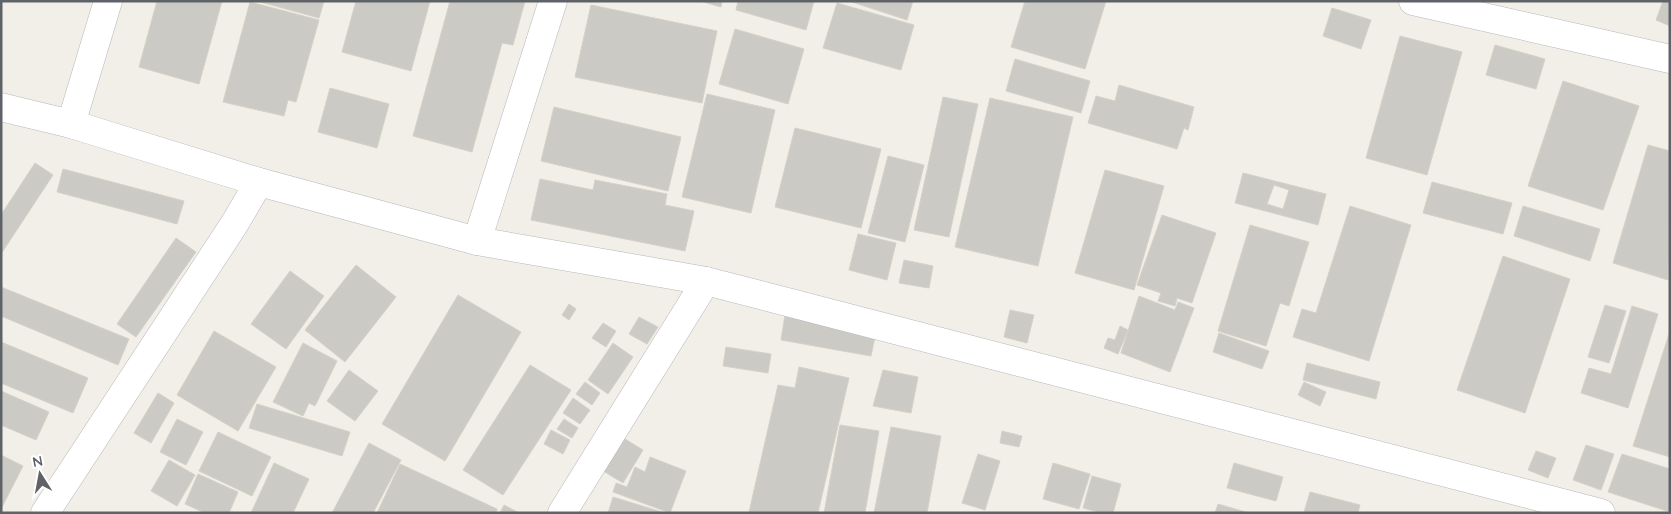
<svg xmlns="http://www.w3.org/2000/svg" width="1671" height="514" font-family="Quicksand,sans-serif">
  <rect width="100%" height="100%" fill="#f1efe8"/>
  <g fill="#cccac5" stroke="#d6d1c6" fill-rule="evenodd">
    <path d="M157,1h65l-23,83 -60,-17z"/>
    <path d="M257,1h67l-5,17z"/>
    <path d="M356,1h74l-19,70 -69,-19z"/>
    <path d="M450,1h75l-12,44 -11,-2 -30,109 -59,-16z"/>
    <path d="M700,1h22l-1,6z"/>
    <path d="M738,1h76l-8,29 -70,-20z"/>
    <path d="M849,1h64l-6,19z"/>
    <path d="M1025,1h81l-21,68 -74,-22z"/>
    <path d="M1663,1h7v25l-14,-6z"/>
    <path d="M250,2l69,18 -23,82 -8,-2 -4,16 -61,-14z"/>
    <path d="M837,3l77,22 -13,45 -78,-22z"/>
    <path d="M591,5l126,26 -15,72 -127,-26z"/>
    <path d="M1332,8l39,12 -10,29 -38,-13z"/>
    <path d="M735,29l69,20 -16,55 -69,-20z"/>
    <path d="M1400,36l62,16 -35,123 -61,-17z"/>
    <path d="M1495,45l50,14 -9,30 -50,-14z"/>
    <path d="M1015,59l75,22 -9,32 -75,-22z"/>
    <path d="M1563,81l76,25 -36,104 -75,-24z"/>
    <path d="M1119,85l75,22 -6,23 -4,-2 -7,21 -89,-26 8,-27 19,5z"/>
    <path d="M330,88l59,16 -12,44 -59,-16z"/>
    <path d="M707,94l68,16 -24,103 -69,-16z"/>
    <path d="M943,97l35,7 -29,133 -35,-7z"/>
    <path d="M990,98l83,19 -35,149 -83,-19z"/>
    <path d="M554,107l127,30 -13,54 -127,-30z"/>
    <path d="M795,128l86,21 -20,79 -86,-21z"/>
    <path d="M1648,145l22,6 -2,129 -55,-17z"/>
    <path d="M888,156l36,9 -19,77 -37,-9z"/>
    <path d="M35,163l18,12 -52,79v-39z"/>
    <path d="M63,169l121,32 -7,23 -120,-32z"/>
    <path d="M1105,170l59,16 -30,104 -59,-17z"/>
    <path d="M1243,173l83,21 -8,31 -83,-22zM1274,185l15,5 -6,19 -16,-5z"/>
    <path d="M540,179l53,11 2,-10 72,14 -2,11 29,6 -9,40 -154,-31z"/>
    <path d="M1432,182l80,21 -9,31 -80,-21z"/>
    <path d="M1350,206l61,19 -42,136 -76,-24 9,-28 14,4z"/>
    <path d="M1523,206l77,23 -10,32 -76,-25z"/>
    <path d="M1162,215l54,18 -24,70 -15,-5 -2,8 -17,-5 3,-8 -24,-8z"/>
    <path d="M1250,225l59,17 -20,64 -9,-3 -14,43 -48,-15z"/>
    <path d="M858,234l38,9 -9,37 -38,-10z"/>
    <path d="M176,238l20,14 -60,85 -19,-13z"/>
    <path d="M1503,256l67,23 -45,134 -68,-23z"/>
    <path d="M904,260l29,6 -4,22 -30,-5z"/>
    <path d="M356,265l40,32 -51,65 -40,-32z"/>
    <path d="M290,271l34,25 -38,53 -35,-25z"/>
    <path d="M1,287l128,52 -11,26 -117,-49z"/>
    <path d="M458,295l63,37 -76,129 -63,-37z"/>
    <path d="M1139,296l36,14 3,-8 16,6 -24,64 -49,-19z"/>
    <path d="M569,304l7,5 -7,11 -7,-5z"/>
    <path d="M1605,305l21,6 -17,52 -21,-6z"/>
    <path d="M1632,306l26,8 -30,94 -47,-15 8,-25 22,6z"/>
    <path d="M1010,310l24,5 -7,28 -23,-6z"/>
    <path d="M785,315l91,17 -5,24 -90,-16z"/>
    <path d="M639,317l19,10 -11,17 -18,-10z"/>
    <path d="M603,323l13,8 -10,16 -14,-9z"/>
    <path d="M1120,326l8,4 -10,24 -14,-6 4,-10 7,2z"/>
    <path d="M214,331l62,36 -38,64 -61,-36z"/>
    <path d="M1670,331v126l-37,-11z"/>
    <path d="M1219,333l50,18 -7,18 -49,-17z"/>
    <path d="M1,342l87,36 -15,35 -72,-30z"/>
    <path d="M303,343l34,18 -22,45 -6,-3 -6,13 -30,-14z"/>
    <path d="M613,343l20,14 -25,37 -20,-14z"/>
    <path d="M726,347l45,7 -3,19 -45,-7z"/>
    <path d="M1307,363l73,19 -4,17 -73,-19z"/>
    <path d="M530,365l41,25 -68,105 -40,-25z"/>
    <path d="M799,367l50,11 -31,135 -69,-1 29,-127 17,3z"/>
    <path d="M349,370l29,21 -23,30 -28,-20z"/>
    <path d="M883,370l35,7 -7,36 -38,-7z"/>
    <path d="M585,382l15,11 -8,12 -16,-11z"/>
    <path d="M1304,382l22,10 -6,14 -22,-11z"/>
    <path d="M1,391l48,21 -13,28 -35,-15z"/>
    <path d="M158,393l16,10 -23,40 -17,-10z"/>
    <path d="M573,398l17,12 -10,14 -17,-11z"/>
    <path d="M257,404l93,28 -8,24 -93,-28z"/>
    <path d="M177,419l26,13 -17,33 -26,-13z"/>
    <path d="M564,419l14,9 -6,10 -15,-9z"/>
    <path d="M840,425l39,6 -14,82h-41z"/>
    <path d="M891,427l50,9 -14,77h-53z"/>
    <path d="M551,430l19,10 -7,14 -19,-10z"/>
    <path d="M1002,431l20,5 -3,11 -19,-4z"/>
    <path d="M218,432l53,25 -19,39 -53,-25z"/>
    <path d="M620,436l23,14 -20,33 -23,-14z"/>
    <path d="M369,443l32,17 -28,53h-41z"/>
    <path d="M1586,445l28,9 -13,36 -28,-10z"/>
    <path d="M1536,451l20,7 -8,20 -20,-8z"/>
    <path d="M978,454l22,7 -15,49 -23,-7z"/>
    <path d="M1622,454l48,15v43l-62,-20z"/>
    <path d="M1,455l22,11 -22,43z"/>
    <path d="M650,457l36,14 -16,42 -57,-21 3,-9 11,4 8,-20 10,5z"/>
    <path d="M169,460l26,15 -18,31 -26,-15z"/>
    <path d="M274,463l35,16 -16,34h-42z"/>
    <path d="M1053,463l37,11 -11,35 -36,-10z"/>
    <path d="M1234,463l49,14 -7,24 -49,-13z"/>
    <path d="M400,464l97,45 -1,4h-119z"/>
    <path d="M198,474l40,18 -9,21h-24l-20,-9z"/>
    <path d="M1092,476l29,8 -8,29h-11l-19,-5z"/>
    <path d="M1310,492l50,13 -2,8 -54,-1z"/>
    <path d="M613,497l52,16h-57z"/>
    <path d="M1218,504l31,9h-34z"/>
    <path d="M504,505l15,8h-19z"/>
  </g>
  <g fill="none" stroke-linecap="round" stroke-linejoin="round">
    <defs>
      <g id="minor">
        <path d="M1413,1l257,58"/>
        <path d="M1,107l70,17 188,58 218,59 229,40 895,232"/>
        <path d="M71,124l37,-123"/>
        <path d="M477,241l76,-240"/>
        <path d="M45,513l190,-290 24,-41"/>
        <path d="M562,513l144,-232"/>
      </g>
    </defs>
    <use href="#minor" stroke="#b5b8bc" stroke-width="29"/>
    <use href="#minor" stroke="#fff" stroke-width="28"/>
  </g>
  <rect width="1671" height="514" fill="none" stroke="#5f6368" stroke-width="5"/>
  <g transform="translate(40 474) rotate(349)" stroke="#ffffff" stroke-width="4" paint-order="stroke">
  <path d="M0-4L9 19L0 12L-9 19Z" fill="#5f6368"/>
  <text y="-8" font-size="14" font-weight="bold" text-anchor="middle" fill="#5f6368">N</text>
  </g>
</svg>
